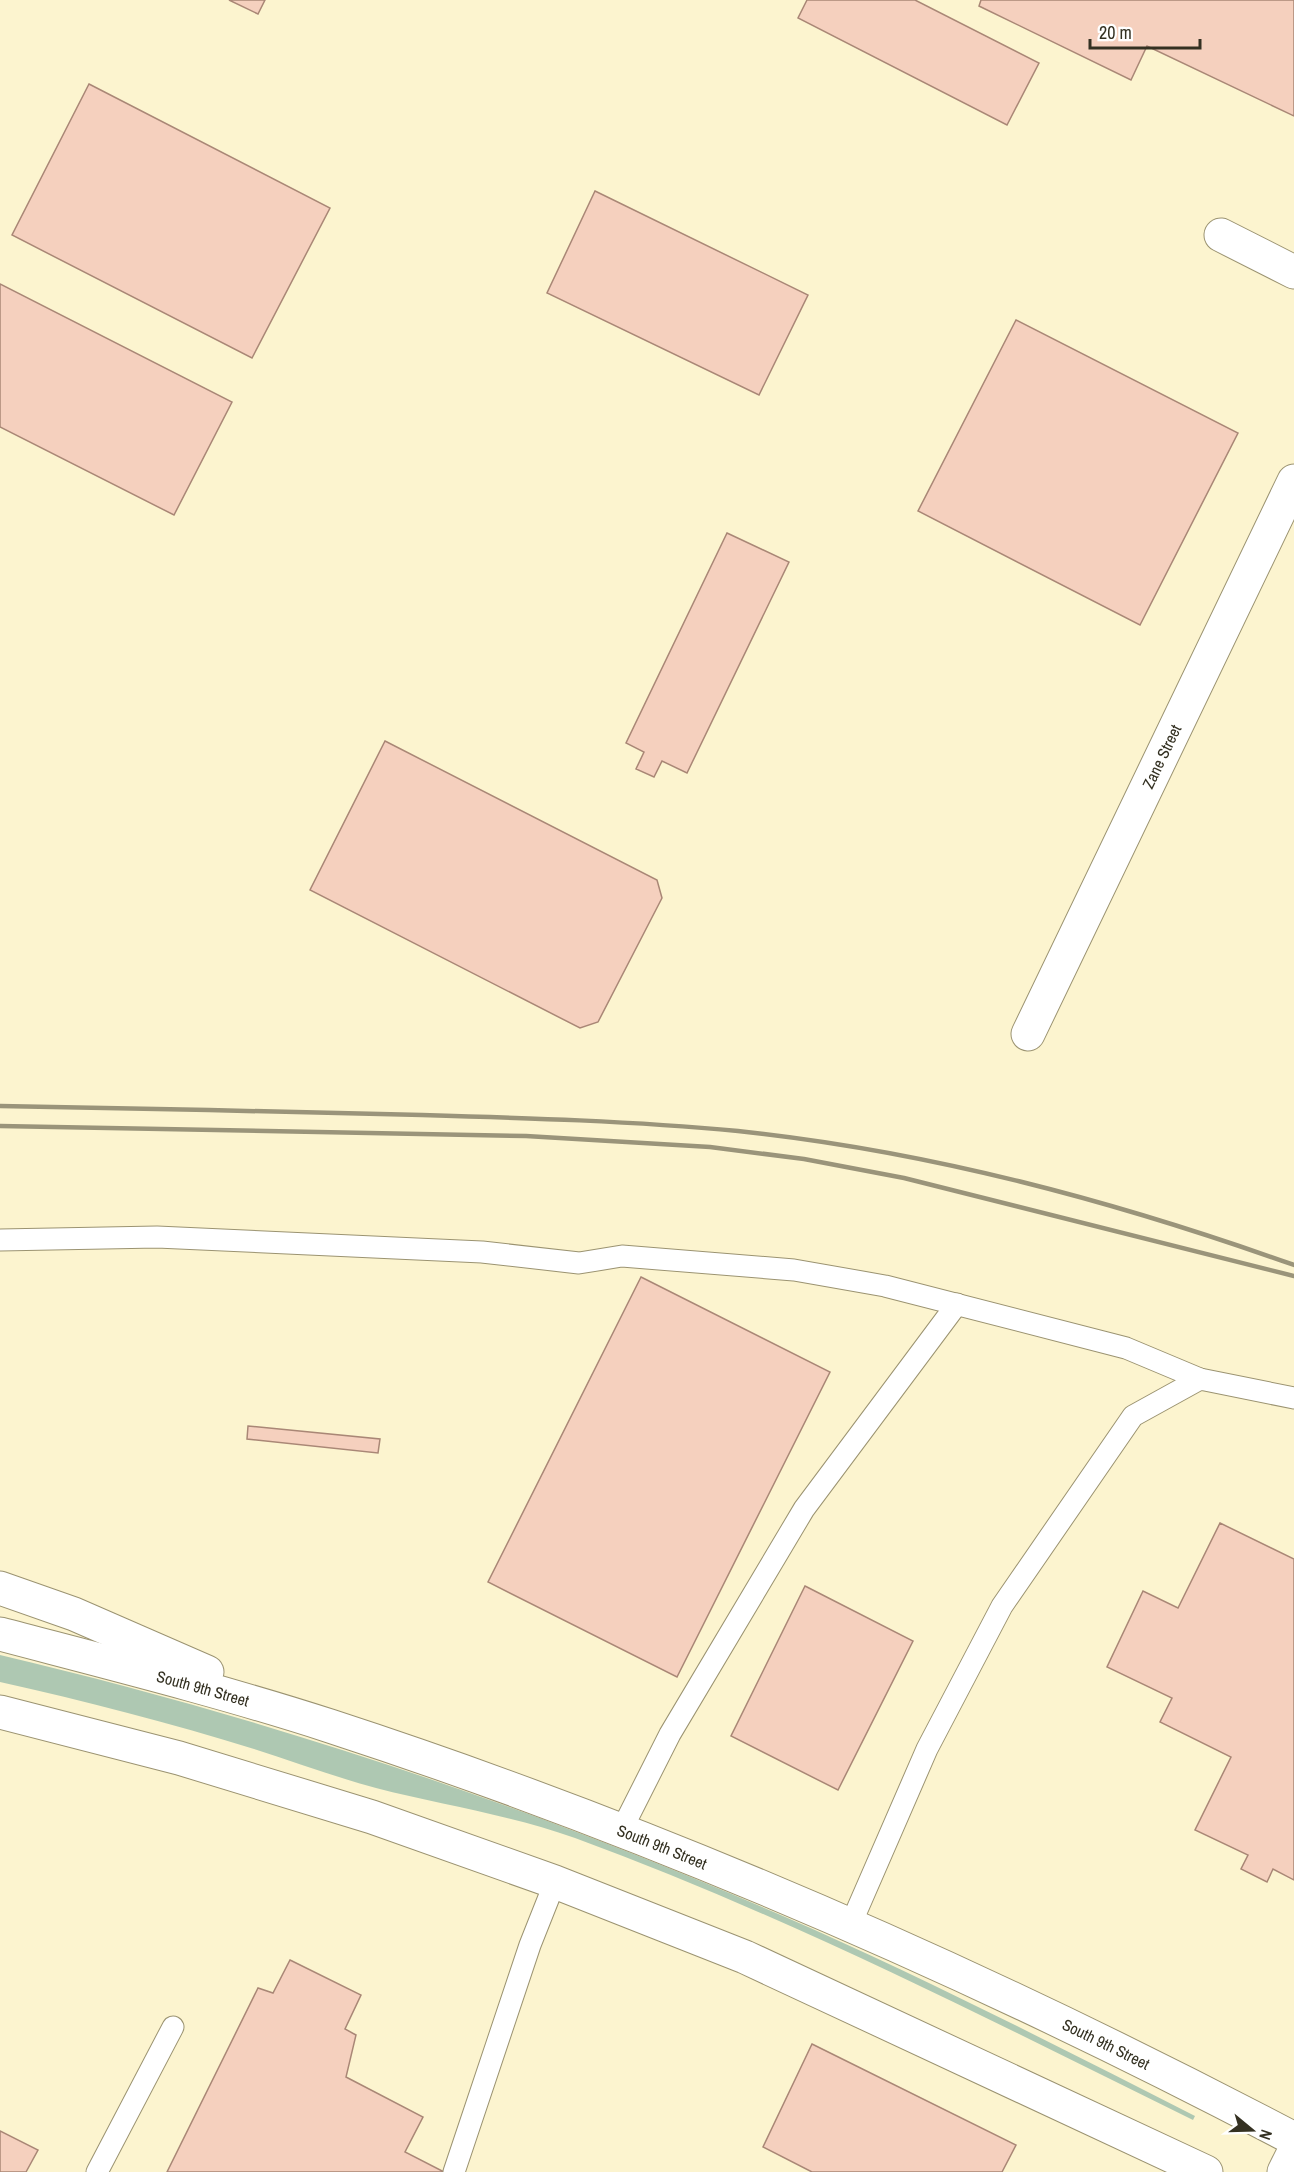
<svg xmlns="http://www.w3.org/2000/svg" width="1294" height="2172" font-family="'Archivo Narrow',sans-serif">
  <rect width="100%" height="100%" fill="#fcf4cf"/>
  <path fill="#aec8b2" d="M0,1655c268,63 530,151 783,261 140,61 276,131 412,200l-2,4c-203,-100 -405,-204 -618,-282 -64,-23 -133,-33 -199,-50 -41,-11 -81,-26 -122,-39 -83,-26 -169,-48 -254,-67z"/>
  <g fill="#f5d0be" stroke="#a98776" stroke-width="1.5">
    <path d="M229,0h36l-7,14z"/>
    <path d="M807,0h108l124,63 -32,62 -209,-107z"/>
    <path d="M981,0h313v116l-147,-70 -16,34 -152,-74z"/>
    <path d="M89,84l241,124 -78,150 -240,-123z"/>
    <path d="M595,191l213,104 -49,100 -212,-102z"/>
    <path d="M0,284l232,118 -58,113 -174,-88z"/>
    <path d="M1016,320l222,113 -98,192 -222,-114z"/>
    <path d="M727,533l62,29 -102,211 -25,-12 -8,16 -18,-8 8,-17 -18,-9z"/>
    <path d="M385,741l272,139 5,18 -64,124 -18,6 -270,-138z"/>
    <path d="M641,1277l189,95 -153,305 -189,-95z"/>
    <path d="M248,1426l132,13 -2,14 -131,-14z"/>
    <path d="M1220,1523l74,36v321l-21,-11 -6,13 -26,-13 7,-14 -53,-25 36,-73 -71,-35 12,-24 -65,-31 36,-76 35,17z"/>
    <path d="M805,1586l108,55 -75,149 -107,-54z"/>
    <path d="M290,1960l71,35 -16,34 11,6 -10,42 77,40 -18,35 39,20h-277l91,-184 15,5z"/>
    <path d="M812,2044l204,101 -14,27h-190l-49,-25z"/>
    <path d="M0,2131l38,19 -12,22h-26z"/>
  </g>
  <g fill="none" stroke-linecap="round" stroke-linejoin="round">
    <defs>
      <g id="lane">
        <path d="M0,1240l157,-3 325,15 97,11 43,-7 172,14 91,16 241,62 74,31"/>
        <path d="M621,1831l49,-97 134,-225 153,-205"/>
        <path d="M850,1926l77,-177 75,-143 131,-190 67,-37 94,19"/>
        <path d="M97,2172l76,-145"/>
        <path d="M454,2172l76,-227 25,-63"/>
      </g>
      <g id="street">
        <path d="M1221,235l73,37"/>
        <path id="s1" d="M1028,1034l266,-553"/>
      </g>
      <path id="secondary" d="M1284,2172l10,-20"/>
      <g id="primary">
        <path d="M0,1588l74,26 133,58"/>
        <path id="s2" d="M0,1634c110,29 222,57 330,92 331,108 656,251 964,413"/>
        <path d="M0,1712l179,46 193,59 183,65 190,75 461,215"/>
      </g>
    </defs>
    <use href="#lane" stroke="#9b9371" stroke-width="23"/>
    <use href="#street" stroke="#9b9371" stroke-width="35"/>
    <use href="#secondary" stroke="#9b9371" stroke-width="35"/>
    <use href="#primary" stroke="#9b9371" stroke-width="35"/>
    <use href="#lane" stroke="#fff" stroke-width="21"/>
    <use href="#street" stroke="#fff" stroke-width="33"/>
    <use href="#secondary" stroke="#fff" stroke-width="33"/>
    <use href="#primary" stroke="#fff" stroke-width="33"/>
    <g stroke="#9a947a" stroke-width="4.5">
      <path d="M0,1106c141,3 281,5 422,9 105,3 210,6 316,16 191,20 376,70 556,134"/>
      <path d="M0,1126l526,10 184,11 94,12 100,19 390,98"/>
    </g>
  </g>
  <g text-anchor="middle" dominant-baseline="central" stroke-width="5" stroke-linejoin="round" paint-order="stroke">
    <g font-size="16" fill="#343122" stroke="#fff">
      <text stroke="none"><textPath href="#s1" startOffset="308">Zane Street</textPath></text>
      <text stroke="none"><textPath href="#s2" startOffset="210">South 9th Street</textPath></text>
      <text stroke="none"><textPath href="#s2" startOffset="696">South 9th Street</textPath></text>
      <text stroke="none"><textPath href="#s2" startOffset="1182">South 9th Street</textPath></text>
    </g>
  </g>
  <g transform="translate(1252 2130) rotate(109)" stroke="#ffffff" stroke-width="4.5" paint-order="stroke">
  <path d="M0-4.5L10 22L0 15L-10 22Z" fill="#343122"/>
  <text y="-9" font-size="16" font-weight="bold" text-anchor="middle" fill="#343122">N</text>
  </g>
  <path d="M1090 39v9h110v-9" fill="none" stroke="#343122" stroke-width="3"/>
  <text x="1099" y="39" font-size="18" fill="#343122" stroke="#ffffff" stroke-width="4.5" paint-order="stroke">20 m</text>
</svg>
